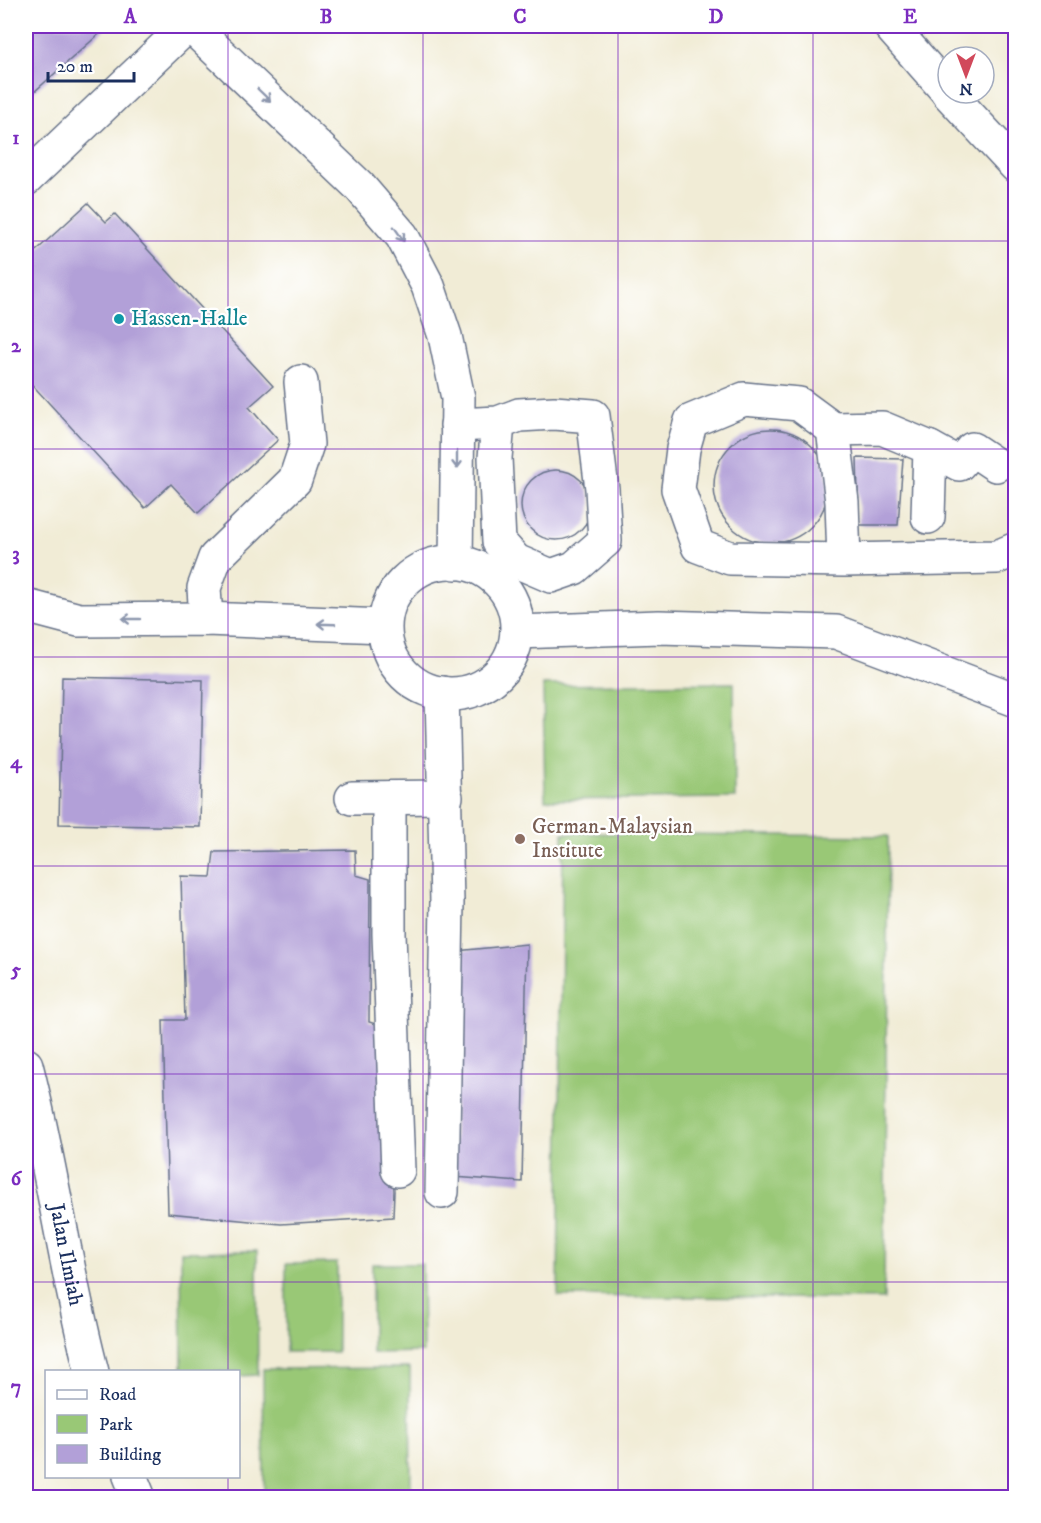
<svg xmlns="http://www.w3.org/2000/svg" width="1041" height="1523" font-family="'IM FELL DW Pica',serif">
  <rect width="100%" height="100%" fill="#fff"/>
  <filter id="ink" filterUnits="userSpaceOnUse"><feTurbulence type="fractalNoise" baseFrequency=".0167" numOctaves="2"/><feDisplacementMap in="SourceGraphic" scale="12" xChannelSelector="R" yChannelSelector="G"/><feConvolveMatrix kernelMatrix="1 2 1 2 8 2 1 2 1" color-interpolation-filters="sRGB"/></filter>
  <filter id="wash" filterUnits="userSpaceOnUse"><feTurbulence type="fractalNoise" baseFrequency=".008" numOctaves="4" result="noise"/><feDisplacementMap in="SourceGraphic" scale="24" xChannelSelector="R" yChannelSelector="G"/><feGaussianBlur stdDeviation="1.35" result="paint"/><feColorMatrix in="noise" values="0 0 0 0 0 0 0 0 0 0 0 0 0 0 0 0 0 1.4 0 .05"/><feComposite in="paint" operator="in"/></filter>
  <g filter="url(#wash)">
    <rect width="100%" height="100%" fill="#f1ecd6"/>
    <g fill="#99c876" stroke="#5a7c6a" stroke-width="1.5">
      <path d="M734,683l1,115 -190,2 -2,-115z"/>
      <path d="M563,833l325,3 -4,463 -326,-3z"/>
      <path d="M257,1251l1,124 -19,1 -1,-4 -56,-1 -1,-119z"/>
      <path d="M337,1263v89h-51v-88z"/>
      <path d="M372,1264h50l1,88 -51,1z"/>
      <path d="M410,1368l1,129h-147l-1,-128z"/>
    </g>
    <g id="blocks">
      <g fill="#b2a0d8">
        <path d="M26,26h80l1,1 -81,72z"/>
        <path d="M88,203l18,19 9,-8 158,172 -24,21 29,33 -80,73 -27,-29 -26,24 -119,-130v-118z"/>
        <circle cx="771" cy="486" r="57"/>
        <path d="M857,458l46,1 -5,66h-39z"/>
        <circle cx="556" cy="505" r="35"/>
        <path d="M62,677l141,3 -3,147 -141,-3z"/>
        <path d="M355,850l1,25 14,4 -1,143 17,5 8,164 -1,26 -112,7 -113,-11 -5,-193h22l-4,-144 30,1 3,-25z"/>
        <path d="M527,944l-5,238 -68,-5 2,-226z"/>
      </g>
    </g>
  </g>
  <g filter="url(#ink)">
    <use href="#blocks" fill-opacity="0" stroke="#667188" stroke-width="1.5"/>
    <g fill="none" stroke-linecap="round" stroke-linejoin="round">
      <defs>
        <g id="minor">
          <path d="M191,26l168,160 43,50 26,50 17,50 13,62 -2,165"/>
          <path d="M890,26l58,66"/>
          <path d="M948,93l68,73"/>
          <path d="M26,179l161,-153"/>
          <path d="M457,425l41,-2 21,-8 35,-2 39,3 9,73 3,52 -31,27 -23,8 -35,-15 -17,-19 -4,-84 3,-35"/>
          <path d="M833,429l49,-1 48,20 -2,69"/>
          <path d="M930,448l29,16 13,-15 24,16"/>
          <path d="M844,560l-2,-58 -9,-73 -34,-25 -55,-5 -53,22 -8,28 -5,40 20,57 32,12 114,2 153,-3 19,-8"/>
          <circle cx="451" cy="628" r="66"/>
          <path d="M26,606l53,14 127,-1 178,7"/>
          <path d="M206,619l-2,-31 11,-30 80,-78 12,-36 -6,-62"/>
          <path d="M517,632l142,-5 177,5 180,68"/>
          <path d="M442,693l5,209 -5,290"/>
          <path d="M352,798l94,-1"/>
          <path d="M389,798v136l9,236"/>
          <path id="s1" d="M26,1065c26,101 39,205 66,307"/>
          <path d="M130,1476l9,22"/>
        </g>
      </defs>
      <use href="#minor" stroke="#667188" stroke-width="36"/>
      <use href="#minor" stroke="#fff" stroke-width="33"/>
    </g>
    <defs><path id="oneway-shaft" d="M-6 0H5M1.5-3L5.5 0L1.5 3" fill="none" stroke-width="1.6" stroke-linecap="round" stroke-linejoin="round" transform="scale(1.5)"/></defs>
    <g stroke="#8d97ae">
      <use href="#oneway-shaft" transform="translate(264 95) rotate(44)"/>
      <use href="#oneway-shaft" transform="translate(399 234) rotate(55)"/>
      <use href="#oneway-shaft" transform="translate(457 460) rotate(90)"/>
      <use href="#oneway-shaft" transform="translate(131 619) rotate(180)"/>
      <use href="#oneway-shaft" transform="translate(326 624) rotate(-178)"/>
    </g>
  </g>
  <path fill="none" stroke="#7b2cbf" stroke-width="1.5" stroke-opacity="0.55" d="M228,26v1346M423,26v1472M618,26v1472M813,26v1472M26,241h990M26,449h990M26,657h990M26,866h990M26,1074h990M26,1282h990M228,1476v22"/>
  <circle fill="#0f9aa8" stroke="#fff" stroke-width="2" cx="119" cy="319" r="6"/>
  <circle fill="#8d6e63" stroke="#fff" stroke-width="2" cx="520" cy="839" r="6"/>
  <g text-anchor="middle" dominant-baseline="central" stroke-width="4.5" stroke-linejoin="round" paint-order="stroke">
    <g font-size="21" fill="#0d838f" stroke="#fff" text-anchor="start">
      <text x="131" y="319">Hassen-Halle</text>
    </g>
    <g font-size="21" fill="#785e54" stroke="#fff" text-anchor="start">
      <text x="532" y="827">German-Malaysian<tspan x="532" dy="24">Institute</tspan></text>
    </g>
    <g font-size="21" fill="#1b2f5e" stroke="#fff">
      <text stroke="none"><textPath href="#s1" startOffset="194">Jalan Ilmiah</textPath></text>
    </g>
  </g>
  <rect width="1041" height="1523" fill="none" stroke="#fff" stroke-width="66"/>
  <rect x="45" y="1370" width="195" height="108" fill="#ffffff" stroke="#a4acbf" stroke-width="1.5"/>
  <rect x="57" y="1390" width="30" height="9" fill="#ffffff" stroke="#a4acbf" stroke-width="1.5"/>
  <text x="99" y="1400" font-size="18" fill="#1b2f5e">Road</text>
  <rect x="57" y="1415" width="30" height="18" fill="#99c876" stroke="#a4acbf" stroke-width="1.5"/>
  <text x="99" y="1430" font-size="18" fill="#1b2f5e">Park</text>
  <rect x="57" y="1445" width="30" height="18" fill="#b2a0d8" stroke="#a4acbf" stroke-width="1.5"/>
  <text x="99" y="1460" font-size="18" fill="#1b2f5e">Building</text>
  <g transform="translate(966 75) rotate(180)"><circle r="28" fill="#ffffff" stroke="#a4acbf" stroke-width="1.5"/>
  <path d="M0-4.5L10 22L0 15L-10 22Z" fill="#d1495b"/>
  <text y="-9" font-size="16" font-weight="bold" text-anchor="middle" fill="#1b2f5e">N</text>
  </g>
  <path d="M48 72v9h86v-9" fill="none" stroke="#1b2f5e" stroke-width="3"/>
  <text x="57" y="72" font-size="18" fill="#1b2f5e" stroke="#ffffff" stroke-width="4.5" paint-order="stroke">20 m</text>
  <rect x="33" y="33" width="975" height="1457" fill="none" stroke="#7b2cbf" stroke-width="2"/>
  <g font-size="20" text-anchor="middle" font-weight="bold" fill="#7b2cbf">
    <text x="130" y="23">A</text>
    <text x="326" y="23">B</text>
    <text x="520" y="23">C</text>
    <text x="716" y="23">D</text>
    <text x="910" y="23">E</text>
    <text x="16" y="144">1</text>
    <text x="16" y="352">2</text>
    <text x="16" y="560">3</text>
    <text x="16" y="768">4</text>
    <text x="16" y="976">5</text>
    <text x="16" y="1185">6</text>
    <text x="16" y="1393">7</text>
  </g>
</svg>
